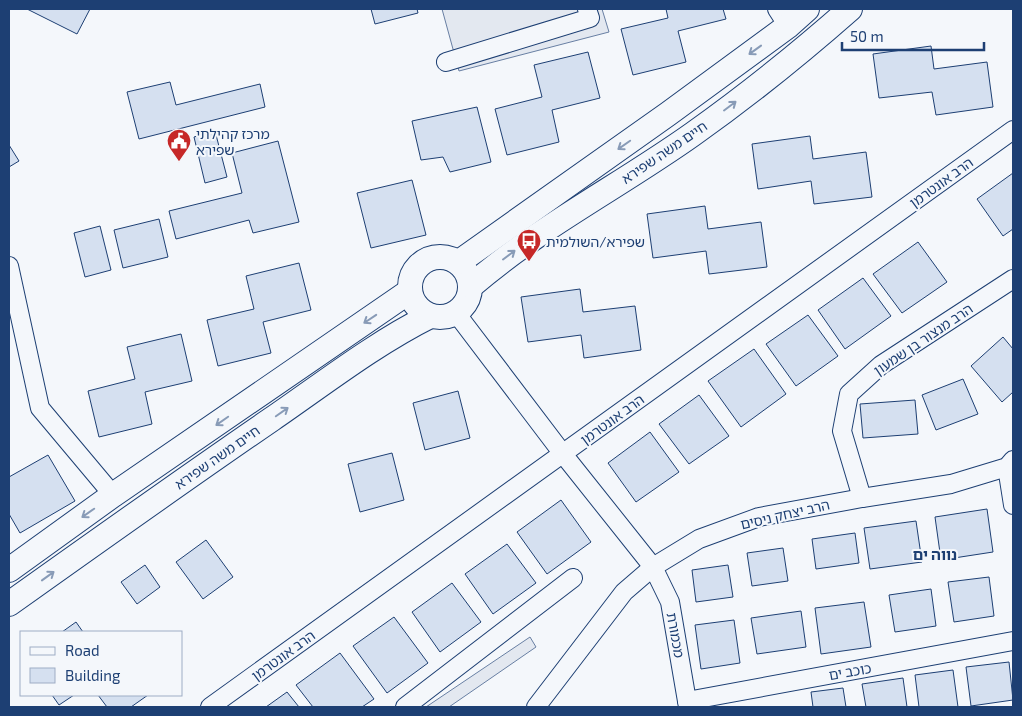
<svg xmlns="http://www.w3.org/2000/svg" width="1022" height="716" font-family="'Exo 2','Noto Sans Hebrew',sans-serif">
  <rect width="100%" height="100%" fill="#f4f7fb"/>
  <g fill="#e3e8f0" stroke="#687fa3">
    <path d="M442,9h160l7,23 -150,39z"/>
    <path d="M530,637l6,10 -87,60h-23z"/>
  </g>
  <g fill="#d5e0f0" stroke="#1d3f73">
    <path d="M27,9h63l-13,25z"/>
    <path d="M371,9h46l1,4 -43,11z"/>
    <path d="M666,9h57l3,10 -48,12 8,31 -53,13 -12,-46 47,-11z"/>
    <path d="M931,46l3,23 53,-7 6,45 -57,8 -4,-23 -53,6 -6,-44z"/>
    <path d="M588,52l12,46 -48,12 7,32 -52,13 -12,-46 47,-12 -8,-32z"/>
    <path d="M170,82l6,23 84,-21 5,23 -126,32 -12,-47z"/>
    <path d="M477,107l14,55 -41,10 -7,-15 -22,3 -9,-39z"/>
    <path d="M215,131l12,46 -22,6 -11,-46z"/>
    <path d="M810,136l3,23 53,-7 6,45 -58,7 -3,-23 -53,8 -6,-45z"/>
    <path d="M278,141l21,81 -46,11 -4,-13 -73,19 -7,-28 73,-18 -10,-40z"/>
    <path d="M9,145l10,16 -10,6z"/>
    <path d="M1013,173v56l-10,7 -26,-37z"/>
    <path d="M412,180l14,55 -55,13 -14,-55z"/>
    <path d="M705,206l3,23 53,-7 6,45 -58,7 -3,-23 -53,7 -6,-44z"/>
    <path d="M159,219l9,38 -45,11 -9,-38z"/>
    <path d="M100,226l11,44 -26,7 -11,-44z"/>
    <path d="M918,242l29,40 -45,31 -29,-39z"/>
    <path d="M299,263l12,47 -48,12 8,31 -53,13 -11,-46 47,-11 -8,-33z"/>
    <path d="M863,278l28,38 -46,33 -27,-39z"/>
    <path d="M580,289l3,23 52,-6 6,44 -57,8 -3,-23 -53,7 -7,-45z"/>
    <path d="M808,315l30,41 -42,30 -30,-42z"/>
    <path d="M181,334l11,47 -47,11 7,32 -53,13 -11,-46 47,-12 -8,-32z"/>
    <path d="M1003,337l10,12v43l-11,10 -31,-36z"/>
    <path d="M754,349l32,45 -45,33 -33,-46z"/>
    <path d="M963,379l15,35 -42,16 -14,-35z"/>
    <path d="M458,391l12,47 -45,12 -12,-47z"/>
    <path d="M699,395l30,41 -40,28 -30,-40z"/>
    <path d="M915,400l3,34 -55,4 -3,-34z"/>
    <path d="M650,432l29,40 -43,30 -28,-39z"/>
    <path d="M392,453l12,47 -44,12 -12,-48z"/>
    <path d="M48,455l27,46 -55,32 -11,-19v-37z"/>
    <path d="M561,500l30,42 -44,32 -30,-42z"/>
    <path d="M987,509l6,43 -52,8 -6,-43z"/>
    <path d="M916,521l6,41 -52,7 -6,-41z"/>
    <path d="M855,533l4,30 -43,6 -4,-30z"/>
    <path d="M206,540l27,37 -30,22 -27,-37z"/>
    <path d="M507,544l29,39 -43,31 -28,-40z"/>
    <path d="M783,548l5,33 -36,5 -5,-33z"/>
    <path d="M145,565l15,22 -23,17 -16,-22z"/>
    <path d="M728,565l5,32 -37,5 -4,-32z"/>
    <path d="M989,577l5,39 -40,6 -6,-40z"/>
    <path d="M452,583l29,39 -41,30 -28,-40z"/>
    <path d="M931,589l5,37 -41,6 -6,-37z"/>
    <path d="M864,602l7,45 -50,7 -6,-46z"/>
    <path d="M801,611l5,36 -49,7 -6,-36z"/>
    <path d="M394,617l34,46 -41,30 -34,-47z"/>
    <path d="M734,620l6,43 -39,6 -6,-44z"/>
    <path d="M76,622l7,10h-21z"/>
    <path d="M340,653l34,46 -12,8h-49l-17,-22z"/>
    <path d="M1009,662l4,38 -42,6 -5,-39z"/>
    <path d="M953,670l5,37h-39l-4,-32z"/>
    <path d="M903,678l4,29h-41l-4,-23z"/>
    <path d="M843,688l3,19h-33l-2,-15z"/>
    <path d="M287,692l12,15h-33z"/>
    <path d="M52,695h22l-15,10z"/>
    <path d="M98,695h50l-17,12h-24z"/>
  </g>
  <g fill="none" stroke-linecap="round" stroke-linejoin="round">
    <defs>
      <g id="street">
        <path d="M777,9l11,17"/>
        <path d="M446,62l144,-44 -3,-9"/>
        <path d="M9,266l31,142 73,87"/>
        <path d="M456,313l107,141 90,113 17,35 18,105"/>
        <path d="M1007,467l6,38"/>
        <path d="M862,498l-20,-67 7,-37 32,-29 132,-86"/>
        <path d="M687,701l326,-60"/>
        <path d="M210,707l803,-577"/>
        <path d="M405,707l168,-129"/>
        <path d="M536,707l88,-115 29,-25 46,-28 60,-22 103,-19 89,-14 56,-17 6,-7"/>
      </g>
      <g id="secondary">
        <circle cx="440" cy="287" r="30"/>
        <path d="M459,262l209,-148 120,-88 19,-17"/>
        <path d="M471,286c68,-59 149,-100 222,-152 55,-39 107,-81 157,-125"/>
        <path d="M9,570l104,-75 297,-204"/>
        <path d="M9,604c87,-62 174,-124 263,-185 51,-35 102,-75 158,-103"/>
      </g>
    </defs>
    <use href="#street" stroke="#1d3f73" stroke-width="20"/>
    <use href="#secondary" stroke="#1d3f73" stroke-width="26"/>
    <use href="#street" stroke="#f4f7fb" stroke-width="18"/>
    <use href="#secondary" stroke="#f4f7fb" stroke-width="24"/>
  </g>
  <defs><path id="oneway-shaft" d="M-6 0H5M1.5-3L5.5 0L1.5 3" fill="none" stroke-width="1.6" stroke-linecap="round" stroke-linejoin="round" transform="scale(1.25)"/></defs>
  <g stroke="#889bb7">
    <use href="#oneway-shaft" transform="translate(755 50) rotate(144)"/>
    <use href="#oneway-shaft" transform="translate(730 106) rotate(-37)"/>
    <use href="#oneway-shaft" transform="translate(624 145) rotate(145)"/>
    <use href="#oneway-shaft" transform="translate(509 255) rotate(-37)"/>
    <use href="#oneway-shaft" transform="translate(370 319) rotate(146)"/>
    <use href="#oneway-shaft" transform="translate(282 412) rotate(-35)"/>
    <use href="#oneway-shaft" transform="translate(222 421) rotate(145)"/>
    <use href="#oneway-shaft" transform="translate(88 513) rotate(145)"/>
    <use href="#oneway-shaft" transform="translate(48 576) rotate(-36)"/>
  </g>
  <defs>
    <symbol id="civic-pin" viewBox="-11 -11 22 30"><path d="M0 17L-7.5 6A9.5 9.5 0 1 1 7.5 6Z" fill="#c62828" stroke="#f4f7fb"/><path d="M-.6-6.5H3V-4.5H.6V-3L4-1V1h2V6H-6V1h2V-1L-.6-3ZM-1.2 2.5V6h2.4V2.5Z" fill="#fff"/></symbol>
    <symbol id="bus-pin" viewBox="-11 -11 22 30"><path d="M0 17L-7.5 6A9.5 9.5 0 1 1 7.5 6Z" fill="#c62828" stroke="#f4f7fb"/><path d="M-5-6H5V4H4V6H2V4H-2V6H-4V4H-5ZM-3.5-4V0h7V-4ZM-3.5 1.2v1.5H-2V1.2ZM2 1.2v1.5H3.5V1.2Z" fill="#fff"/></symbol>
  </defs>
  <g fill-rule="evenodd">
    <use href="#civic-pin" x="165" y="127" width="28" height="38"/>
    <use href="#bus-pin" x="515" y="227" width="28" height="38"/>
  </g>
  <g text-anchor="middle" dominant-baseline="central" stroke-width="4" stroke-linejoin="round" paint-order="stroke">
    <g font-size="14" fill="#1d3f73" stroke="#f4f7fb" text-anchor="start">
      <text x="196" y="133">מרכז קהילתי<tspan x="196" dy="16">שפירא</tspan></text>
      <text x="546" y="241">שפירא/השולמית</text>
    </g>
    <g font-size="14" fill="#1d3f73" stroke="#f4f7fb">
      <text transform="translate(664 152) rotate(-34)">חיים משה שפירא</text>
      <text transform="translate(941 182) rotate(-36)">הרב אונטרמן</text>
      <text transform="translate(923 339) rotate(-34)">הרב מנצור בן שמעון</text>
      <text transform="translate(612 419) rotate(-36)">הרב אונטרמן</text>
      <text transform="translate(217 457) rotate(-35)">חיים משה שפירא</text>
      <text transform="translate(785 514) rotate(-13)">הרב יצחק ניסים</text>
      <text transform="translate(676 635) rotate(80)">מכמורת</text>
      <text transform="translate(283 655) rotate(-36)">הרב אונטרמן</text>
      <text transform="translate(850 671) rotate(-10)">כוכב ים</text>
    </g>
    <g font-size="15" font-weight="bold" fill="#1d3f73" stroke="#f4f7fb">
      <text x="935" y="554">נווה ים</text>
    </g>
  </g>
  <rect width="1022" height="716" fill="none" stroke="#1d3f73" stroke-width="20"/>
  <rect x="20" y="631" width="162" height="65" fill="#f4f7fb" stroke="#9eadc5"/>
  <rect x="30" y="647" width="25" height="8" fill="#f4f7fb" stroke="#9eadc5"/>
  <text x="65" y="656" font-size="15" fill="#1d3f73">Road</text>
  <rect x="30" y="668" width="25" height="15" fill="#d5e0f0" stroke="#9eadc5"/>
  <text x="65" y="681" font-size="15" fill="#1d3f73">Building</text>
  <path d="M842 42v8h142v-8" fill="none" stroke="#1d3f73" stroke-width="2.5"/>
  <text x="850" y="42" font-size="15" fill="#1d3f73" stroke="#f4f7fb" stroke-width="4" paint-order="stroke">50 m</text>
</svg>
